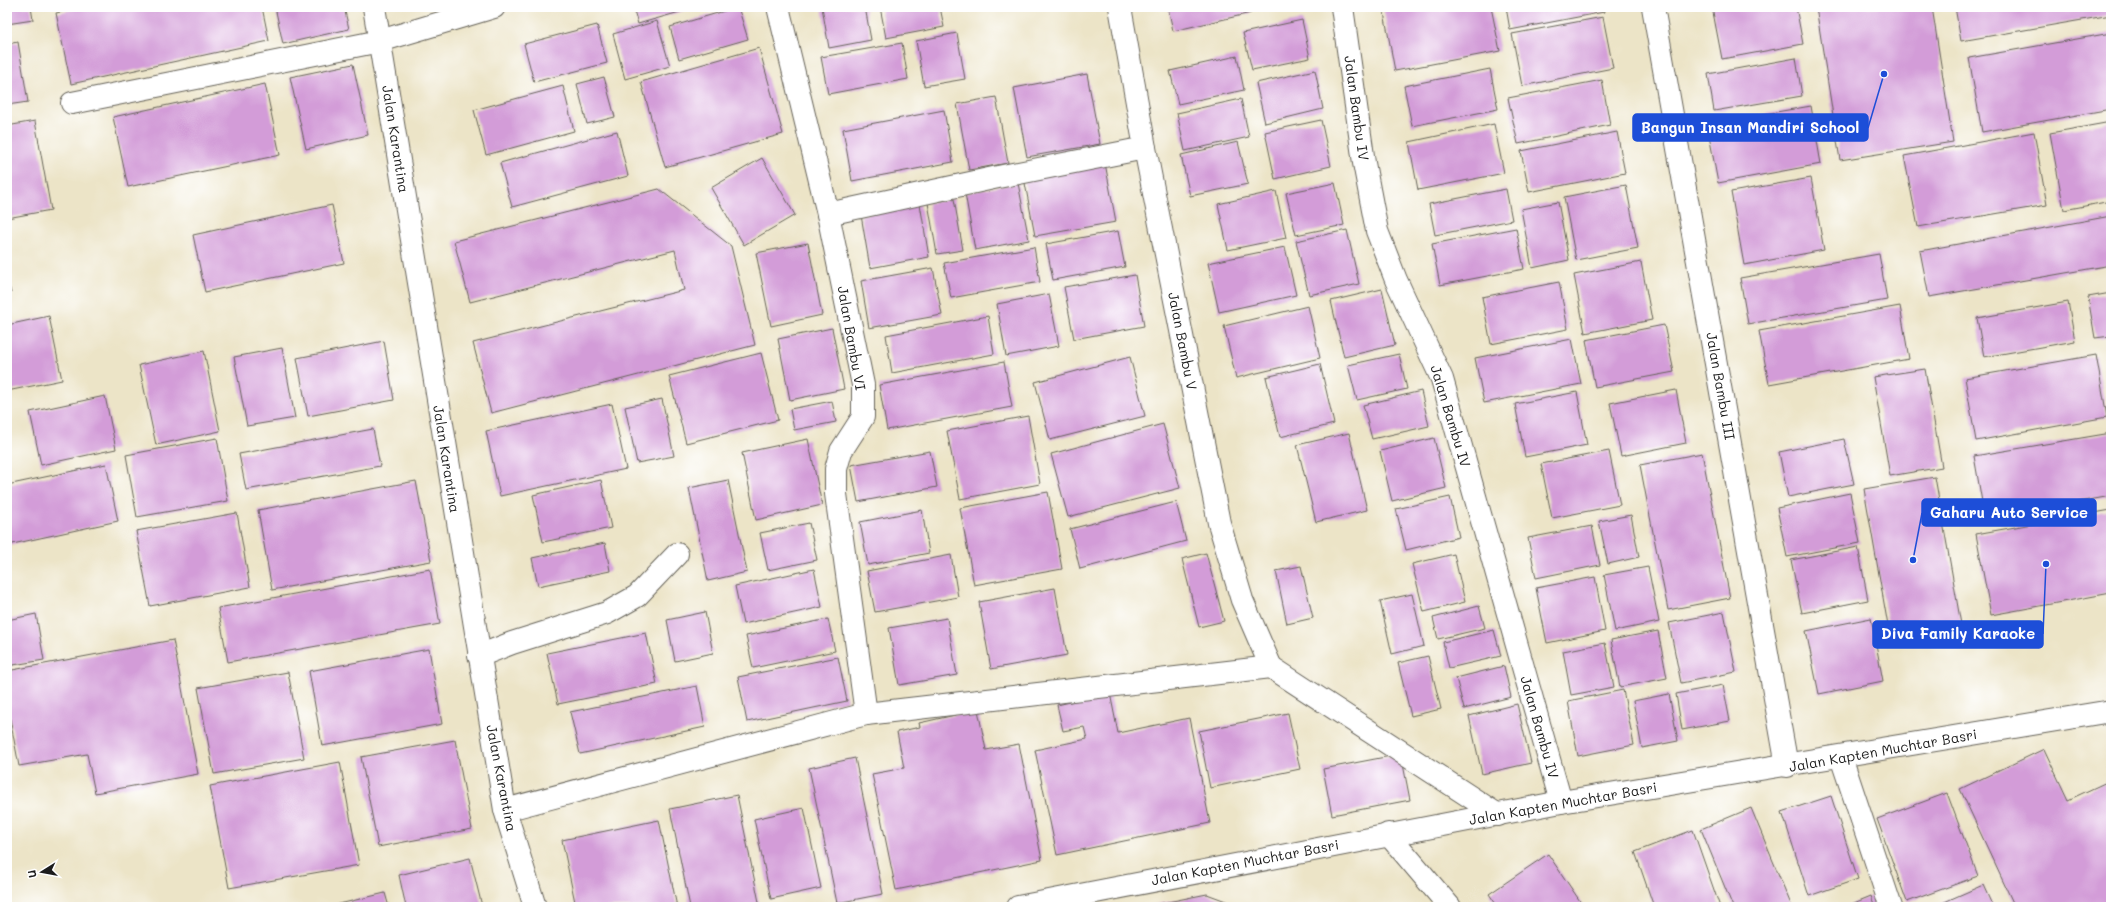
<svg xmlns="http://www.w3.org/2000/svg" width="2118" height="914" font-family="Mali,sans-serif">
  <rect width="100%" height="100%" fill="#fff"/>
  <filter id="ink" filterUnits="userSpaceOnUse"><feTurbulence type="fractalNoise" baseFrequency=".025" numOctaves="2"/><feDisplacementMap in="SourceGraphic" scale="8" xChannelSelector="R" yChannelSelector="G"/><feConvolveMatrix kernelMatrix="1 2 1 2 8 2 1 2 1" color-interpolation-filters="sRGB"/></filter>
  <filter id="wash" filterUnits="userSpaceOnUse"><feTurbulence type="fractalNoise" baseFrequency=".012" numOctaves="4" result="noise"/><feDisplacementMap in="SourceGraphic" scale="16" xChannelSelector="R" yChannelSelector="G"/><feGaussianBlur stdDeviation="0.9" result="paint"/><feColorMatrix in="noise" values="0 0 0 0 0 0 0 0 0 0 0 0 0 0 0 0 0 1.4 0 .05"/><feComposite in="paint" operator="in"/></filter>
  <g filter="url(#wash)">
    <rect width="100%" height="100%" fill="#ece4c7"/>
    <g id="blocks">
      <g fill="#d39cd8">
        <path d="M7,7h24l2,13 -26,4z"/>
        <path d="M85,7h177l7,34 -198,43 -15,-71z"/>
        <path d="M275,7h69l5,22 -66,15z"/>
        <path d="M633,7h64l-59,17z"/>
        <path d="M738,7l10,32 -69,20 -9,-32z"/>
        <path d="M822,7h43l6,33 -42,8z"/>
        <path d="M880,7h60l4,20 -58,11z"/>
        <path d="M1168,7h82l1,6 -78,18z"/>
        <path d="M1383,7h108l9,44 -105,20z"/>
        <path d="M1506,7h97l1,5 -94,18z"/>
        <path d="M1712,7h84l7,37 -81,15z"/>
        <path d="M1816,7h116l21,135 -113,18z"/>
        <path d="M1955,7h156v8l-150,26z"/>
        <path d="M1603,17l10,51 -91,18 -10,-52z"/>
        <path d="M1302,20l8,38 -58,12 -9,-37z"/>
        <path d="M657,21l13,45 -45,13 -12,-45z"/>
        <path d="M597,25l10,38 -73,19 -10,-38z"/>
        <path d="M957,33l8,46 -41,7 -8,-45z"/>
        <path d="M2111,33v76l-129,23 -13,-74z"/>
        <path d="M18,42l10,60 -21,3v-61z"/>
        <path d="M902,43l6,36 -80,15 -7,-37z"/>
        <path d="M759,48l24,86 -118,33 -24,-85z"/>
        <path d="M1237,56l7,34 -66,14 -8,-33z"/>
        <path d="M1796,58l6,38 -88,15 -6,-37z"/>
        <path d="M353,64l15,71 -62,14 -16,-72z"/>
        <path d="M1490,69l8,40 -86,17 -8,-40z"/>
        <path d="M1315,70l8,39 -58,14 -9,-40z"/>
        <path d="M1087,74l13,70 -73,13 -13,-69z"/>
        <path d="M604,77l11,40 -28,7 -10,-40z"/>
        <path d="M1602,80l8,45 -92,19 -10,-46z"/>
        <path d="M265,84l15,71 -152,32 -15,-70z"/>
        <path d="M563,86l11,45 -88,24 -12,-45z"/>
        <path d="M996,97l12,66 -39,7 -12,-66z"/>
        <path d="M1241,99l8,38 -64,14 -8,-38z"/>
        <path d="M1811,106l10,58 -103,19 -11,-59z"/>
        <path d="M944,110l9,52 -101,19 -9,-52z"/>
        <path d="M1321,120l10,46 -56,13 -10,-47z"/>
        <path d="M35,121l16,89 -44,8v-92z"/>
        <path d="M2111,122v79l-47,9 -14,-77z"/>
        <path d="M1494,124l10,49 -86,17 -9,-48z"/>
        <path d="M617,131l11,45 -116,31 -12,-44z"/>
        <path d="M1617,132l8,41 -96,19 -8,-41z"/>
        <path d="M2034,132l13,73 -129,22 -14,-71z"/>
        <path d="M1238,142l10,42 -58,12 -9,-41z"/>
        <path d="M762,158l33,57 -51,30 -33,-57z"/>
        <path d="M1105,163l11,59 -81,14 -11,-58z"/>
        <path d="M1811,178l13,72 -80,15 -13,-73z"/>
        <path d="M1018,183l11,57 -54,10 -10,-57z"/>
        <path d="M1335,183l9,42 -48,10 -10,-42z"/>
        <path d="M1626,185l12,63 -62,12 -12,-63z"/>
        <path d="M659,189l72,57 24,99 -264,68 -18,-70 211,-53 -9,-40 -205,52 -16,-61z"/>
        <path d="M1506,189l6,31 -77,15 -6,-31z"/>
        <path d="M1276,191l10,47 -58,12 -10,-46z"/>
        <path d="M954,199l9,51 -26,4 -9,-51z"/>
        <path d="M1558,202l11,58 -37,8 -11,-59z"/>
        <path d="M920,204l9,53 -59,11 -9,-53z"/>
        <path d="M332,205l12,58 -139,29 -12,-57z"/>
        <path d="M2111,216v49l-182,32 -9,-46z"/>
        <path d="M1516,228l8,41 -84,16 -8,-41z"/>
        <path d="M1347,230l12,54 -50,11 -13,-54z"/>
        <path d="M1118,231l7,36 -72,13 -7,-36z"/>
        <path d="M808,243l14,72 -51,11 -15,-73z"/>
        <path d="M1034,247l6,35 -89,16 -7,-35z"/>
        <path d="M1285,247l11,48 -77,17 -11,-49z"/>
        <path d="M1879,254l8,46 -139,24 -8,-46z"/>
        <path d="M1641,262l11,58 -67,13 -11,-58z"/>
        <path d="M933,268l9,47 -73,13 -8,-47z"/>
        <path d="M1135,275l9,51 -70,13 -10,-52z"/>
        <path d="M7,278l4,15h-4z"/>
        <path d="M1559,282l9,47 -77,15 -9,-47z"/>
        <path d="M1382,289l13,56 -51,12 -13,-56z"/>
        <path d="M2111,293v43l-16,2 -7,-41z"/>
        <path d="M1049,294l10,52 -53,10 -9,-52z"/>
        <path d="M2068,302l7,39 -91,16 -7,-39z"/>
        <path d="M1308,306l12,52 -84,20 -12,-52z"/>
        <path d="M1900,306l9,53 -140,25 -10,-53z"/>
        <path d="M49,316l13,64 -55,11v-66z"/>
        <path d="M988,316l6,38 -102,19 -6,-38z"/>
        <path d="M1664,325l10,47 -79,15 -9,-47z"/>
        <path d="M832,328l12,61 -54,11 -12,-61z"/>
        <path d="M1572,339l9,45 -97,19 -9,-45z"/>
        <path d="M384,341l10,59 -86,16 -11,-58z"/>
        <path d="M282,348l13,70 -48,8 -13,-69z"/>
        <path d="M204,351l16,80 -64,14 -17,-80z"/>
        <path d="M761,353l17,67 -92,23 -17,-67z"/>
        <path d="M1399,354l8,35 -50,11 -9,-35z"/>
        <path d="M2096,355l11,62 -131,24 -11,-63z"/>
        <path d="M1130,357l15,59 -95,24 -15,-58z"/>
        <path d="M1004,362l8,45 -125,23 -8,-45z"/>
        <path d="M1320,364l14,60 -54,13 -14,-60z"/>
        <path d="M1925,369l17,98 -52,9 -17,-99z"/>
        <path d="M1676,390l10,53 -65,13 -11,-53z"/>
        <path d="M1421,391l8,35 -57,13 -9,-34z"/>
        <path d="M1577,392l10,53 -62,12 -10,-53z"/>
        <path d="M105,396l11,53 -75,16 -11,-53z"/>
        <path d="M662,399l12,57 -37,7 -12,-56z"/>
        <path d="M832,401l4,21 -42,8 -4,-21z"/>
        <path d="M612,404l14,65 -126,27 -14,-65z"/>
        <path d="M1028,416l12,68 -80,15 -13,-68z"/>
        <path d="M1163,424l17,64 -112,29 -17,-63z"/>
        <path d="M373,429l7,37 -134,24 -7,-36z"/>
        <path d="M1349,433l18,77 -51,12 -19,-77z"/>
        <path d="M2111,433v63l-126,23 -11,-63z"/>
        <path d="M217,438l11,63 -91,16 -11,-62z"/>
        <path d="M1434,438l12,50 -54,13 -12,-50z"/>
        <path d="M808,439l14,66 -66,15 -14,-67z"/>
        <path d="M1844,439l10,45 -66,13 -9,-45z"/>
        <path d="M930,451l7,36 -79,15 -7,-37z"/>
        <path d="M1609,451l11,54 -68,13 -11,-54z"/>
        <path d="M1702,453l28,145 -62,12 -28,-145z"/>
        <path d="M106,464l12,57 -110,24 -1,-60z"/>
        <path d="M1935,477l27,153 -71,13 -27,-154z"/>
        <path d="M601,480l10,48 -68,14 -10,-47z"/>
        <path d="M728,480l19,92 -39,9 -19,-93z"/>
        <path d="M416,481l15,80 -159,29 -14,-80z"/>
        <path d="M1048,492l14,77 -88,16 -14,-77z"/>
        <path d="M1850,493l10,50 -73,14 -10,-49z"/>
        <path d="M1450,497l9,40 -53,13 -10,-41z"/>
        <path d="M1176,502l10,39 -106,28 -10,-40z"/>
        <path d="M922,510l7,43 -61,12 -8,-43z"/>
        <path d="M2111,510v83l-120,22 -15,-81z"/>
        <path d="M237,513l13,74 -100,19 -14,-75z"/>
        <path d="M1631,515l8,42 -31,7 -9,-43z"/>
        <path d="M809,523l8,37 -49,10 -8,-37z"/>
        <path d="M1592,526l8,39 -64,13 -8,-40z"/>
        <path d="M605,543l5,28 -72,15 -6,-28z"/>
        <path d="M1858,547l10,53 -66,13 -11,-53z"/>
        <path d="M1206,553l18,68 -25,6 -17,-68z"/>
        <path d="M1454,554l11,48 -41,10 -12,-48z"/>
        <path d="M951,555l7,42 -83,15 -8,-41z"/>
        <path d="M1301,566l12,52 -26,6 -11,-53z"/>
        <path d="M1648,567l11,55 -44,9 -11,-56z"/>
        <path d="M430,569l10,55 -212,38 -10,-54z"/>
        <path d="M814,569l8,38 -79,17 -8,-38z"/>
        <path d="M1595,577l10,54 -58,12 -11,-55z"/>
        <path d="M1055,588l12,67 -76,14 -12,-67z"/>
        <path d="M1412,594l12,52 -32,8 -12,-53z"/>
        <path d="M1479,606l6,22 -47,11 -5,-21z"/>
        <path d="M705,612l8,41 -38,8 -8,-41z"/>
        <path d="M1724,612l12,60 -55,11 -12,-60z"/>
        <path d="M36,614l8,46 -37,6v-46z"/>
        <path d="M947,618l10,57 -58,10 -10,-57z"/>
        <path d="M1871,618l12,63 -64,13 -13,-63z"/>
        <path d="M828,619l7,32 -82,17 -7,-32z"/>
        <path d="M1494,630l7,26 -52,12 -6,-26z"/>
        <path d="M1658,631l9,47 -47,9 -9,-47z"/>
        <path d="M646,633l11,51 -99,20 -11,-51z"/>
        <path d="M173,640l25,134 -103,19 -8,-39 -68,12 -12,-63v-32z"/>
        <path d="M1605,643l9,44 -43,8 -8,-44z"/>
        <path d="M429,649l13,75 -120,22 -13,-75z"/>
        <path d="M1428,656l13,53 -30,7 -13,-53z"/>
        <path d="M838,657l9,44 -100,21 -9,-45z"/>
        <path d="M1504,666l7,31 -47,12 -8,-31z"/>
        <path d="M288,672l16,86 -90,16 -16,-86z"/>
        <path d="M1723,685l7,36 -48,9 -6,-36z"/>
        <path d="M697,686l8,41 -125,27 -10,-42z"/>
        <path d="M1623,690l11,55 -56,11 -10,-55z"/>
        <path d="M1110,693l8,40 71,-15 21,105 -153,32 -22,-105 52,-11 -3,-12 -21,4 -6,-26z"/>
        <path d="M1669,694l9,47 -36,7 -9,-47z"/>
        <path d="M1517,704l14,59 -49,11 -13,-58z"/>
        <path d="M978,710l8,40 33,-6 23,116 -146,30 -24,-116 32,-6 -7,-36 23,-5 -1,-4z"/>
        <path d="M1288,713l12,56 -90,19 -11,-57z"/>
        <path d="M455,740l17,89 -94,18 -17,-90z"/>
        <path d="M2044,749l24,51 43,-20v127h-96l-55,-118z"/>
        <path d="M1401,754l9,46 -78,15 -9,-46z"/>
        <path d="M855,758l28,136 -46,9 -28,-135z"/>
        <path d="M340,762l19,103 -130,23 -19,-102z"/>
        <path d="M1947,793l31,83 -71,26 -30,-83z"/>
        <path d="M737,795l23,112h-70l-20,-98z"/>
        <path d="M1831,796l27,83 -49,17 -27,-84z"/>
        <path d="M804,808l17,80 -50,11 -17,-80z"/>
        <path d="M1751,808l41,99h-59l-32,-78z"/>
        <path d="M659,820l18,87h-101l-14,-67z"/>
        <path d="M1693,830l27,77h-66l-19,-55z"/>
        <path d="M1548,854l36,53h-86l-9,-13z"/>
        <path d="M470,858l12,48 -76,1 -7,-32z"/>
        <path d="M1983,885l10,22h-60z"/>
        <path d="M385,893l4,14h-58v-1z"/>
        <path d="M1207,894l35,13h-94v-1z"/>
        <path d="M1871,896l4,11h-31z"/>
      </g>
    </g>
  </g>
  <g filter="url(#ink)">
    <use href="#blocks" fill-opacity="0" stroke="#656258" stroke-width="1"/>
    <g fill="none" stroke-linecap="round" stroke-linejoin="round">
      <defs>
        <path id="lane" d="M479,656l33,-13 95,-30 30,-17 40,-42"/>
        <g id="street">
          <path d="M374,7l131,803 30,97"/>
          <path d="M778,7l50,207 35,171v32l-22,34 -5,18v25l30,220"/>
          <path d="M1120,7l25,141 74,375 23,77 29,67"/>
          <path d="M1342,7l22,156 13,68 19,49 46,99 119,423"/>
          <path d="M1653,7l134,759"/>
          <path d="M72,103l308,-62 114,-34"/>
          <path d="M828,214l170,-37 147,-29"/>
          <path d="M1841,757l50,150"/>
          <path d="M505,810l361,-96 405,-47 227,148"/>
          <path d="M1388,834l62,73"/>
          <path d="M1018,907l543,-105 550,-91"/>
        </g>
      </defs>
      <use href="#lane" stroke="#656258" stroke-width="24"/>
      <use href="#street" stroke="#656258" stroke-width="24"/>
      <use href="#lane" stroke="#fff" stroke-width="22"/>
      <use href="#street" stroke="#fff" stroke-width="22"/>
    </g>
  </g>
  <g text-anchor="middle" dominant-baseline="central" stroke-width="3" stroke-linejoin="round" paint-order="stroke">
    <g font-size="14" fill="#1c1c1c" stroke="#fff">
      <text transform="translate(1357 108) rotate(82)">Jalan Bambu IV</text>
      <text transform="translate(396 139) rotate(81)">Jalan Karantina</text>
      <text transform="translate(852 338) rotate(80)">Jalan Bambu VI</text>
      <text transform="translate(1183 341) rotate(79)">Jalan Bambu V</text>
      <text transform="translate(1721 386) rotate(80)">Jalan Bambu III</text>
      <text transform="translate(1451 416) rotate(73)">Jalan Bambu IV</text>
      <text transform="translate(447 459) rotate(81)">Jalan Karantina</text>
      <text transform="translate(1540 727) rotate(74)">Jalan Bambu IV</text>
      <text transform="translate(1883 750) rotate(-10)">Jalan Kapten Muchtar Basri</text>
      <text transform="translate(502 778) rotate(79)">Jalan Karantina</text>
      <text transform="translate(1563 803) rotate(-10)">Jalan Kapten Muchtar Basri</text>
      <text transform="translate(1245 862) rotate(-11)">Jalan Kapten Muchtar Basri</text>
    </g>
  </g>
  <path fill="none" stroke="#1d4ed8" stroke-width="1.5" d="M1884 74L1868 128M1913 560L1922 513M2046 564L2043 634"/>
  <g fill="#1d4ed8" stroke="#fff" stroke-width="1.5">
    <circle cx="1884" cy="74" r="4"/>
    <circle cx="1913" cy="560" r="4"/>
    <circle cx="2046" cy="564" r="4"/>
  </g>
  <g fill="#1d4ed8" stroke="#1d4ed8" stroke-width="1.5">
    <rect x="1633" y="114" width="235" height="27" rx="4"/>
    <rect x="1922" y="499" width="174" height="27" rx="4"/>
    <rect x="1873" y="621" width="170" height="27" rx="4"/>
  </g>
  <g font-size="15" text-anchor="middle" font-weight="bold" fill="#fff">
    <text x="1750" y="133">Bangun Insan Mandiri School</text>
    <text x="2009" y="518">Gaharu Auto Service</text>
    <text x="1958" y="639">Diva Family Karaoke</text>
  </g>
  <rect width="2118" height="914" fill="none" stroke="#fff" stroke-width="24"/>
  <g transform="translate(42 872) rotate(259)" stroke="#ffffff" stroke-width="3" paint-order="stroke">
  <path d="M0-3L7 15L0 10L-7 15Z" fill="#1c1c1c"/>
  <text y="-6" font-size="11" font-weight="bold" text-anchor="middle" fill="#1c1c1c">U</text>
  </g>
</svg>
